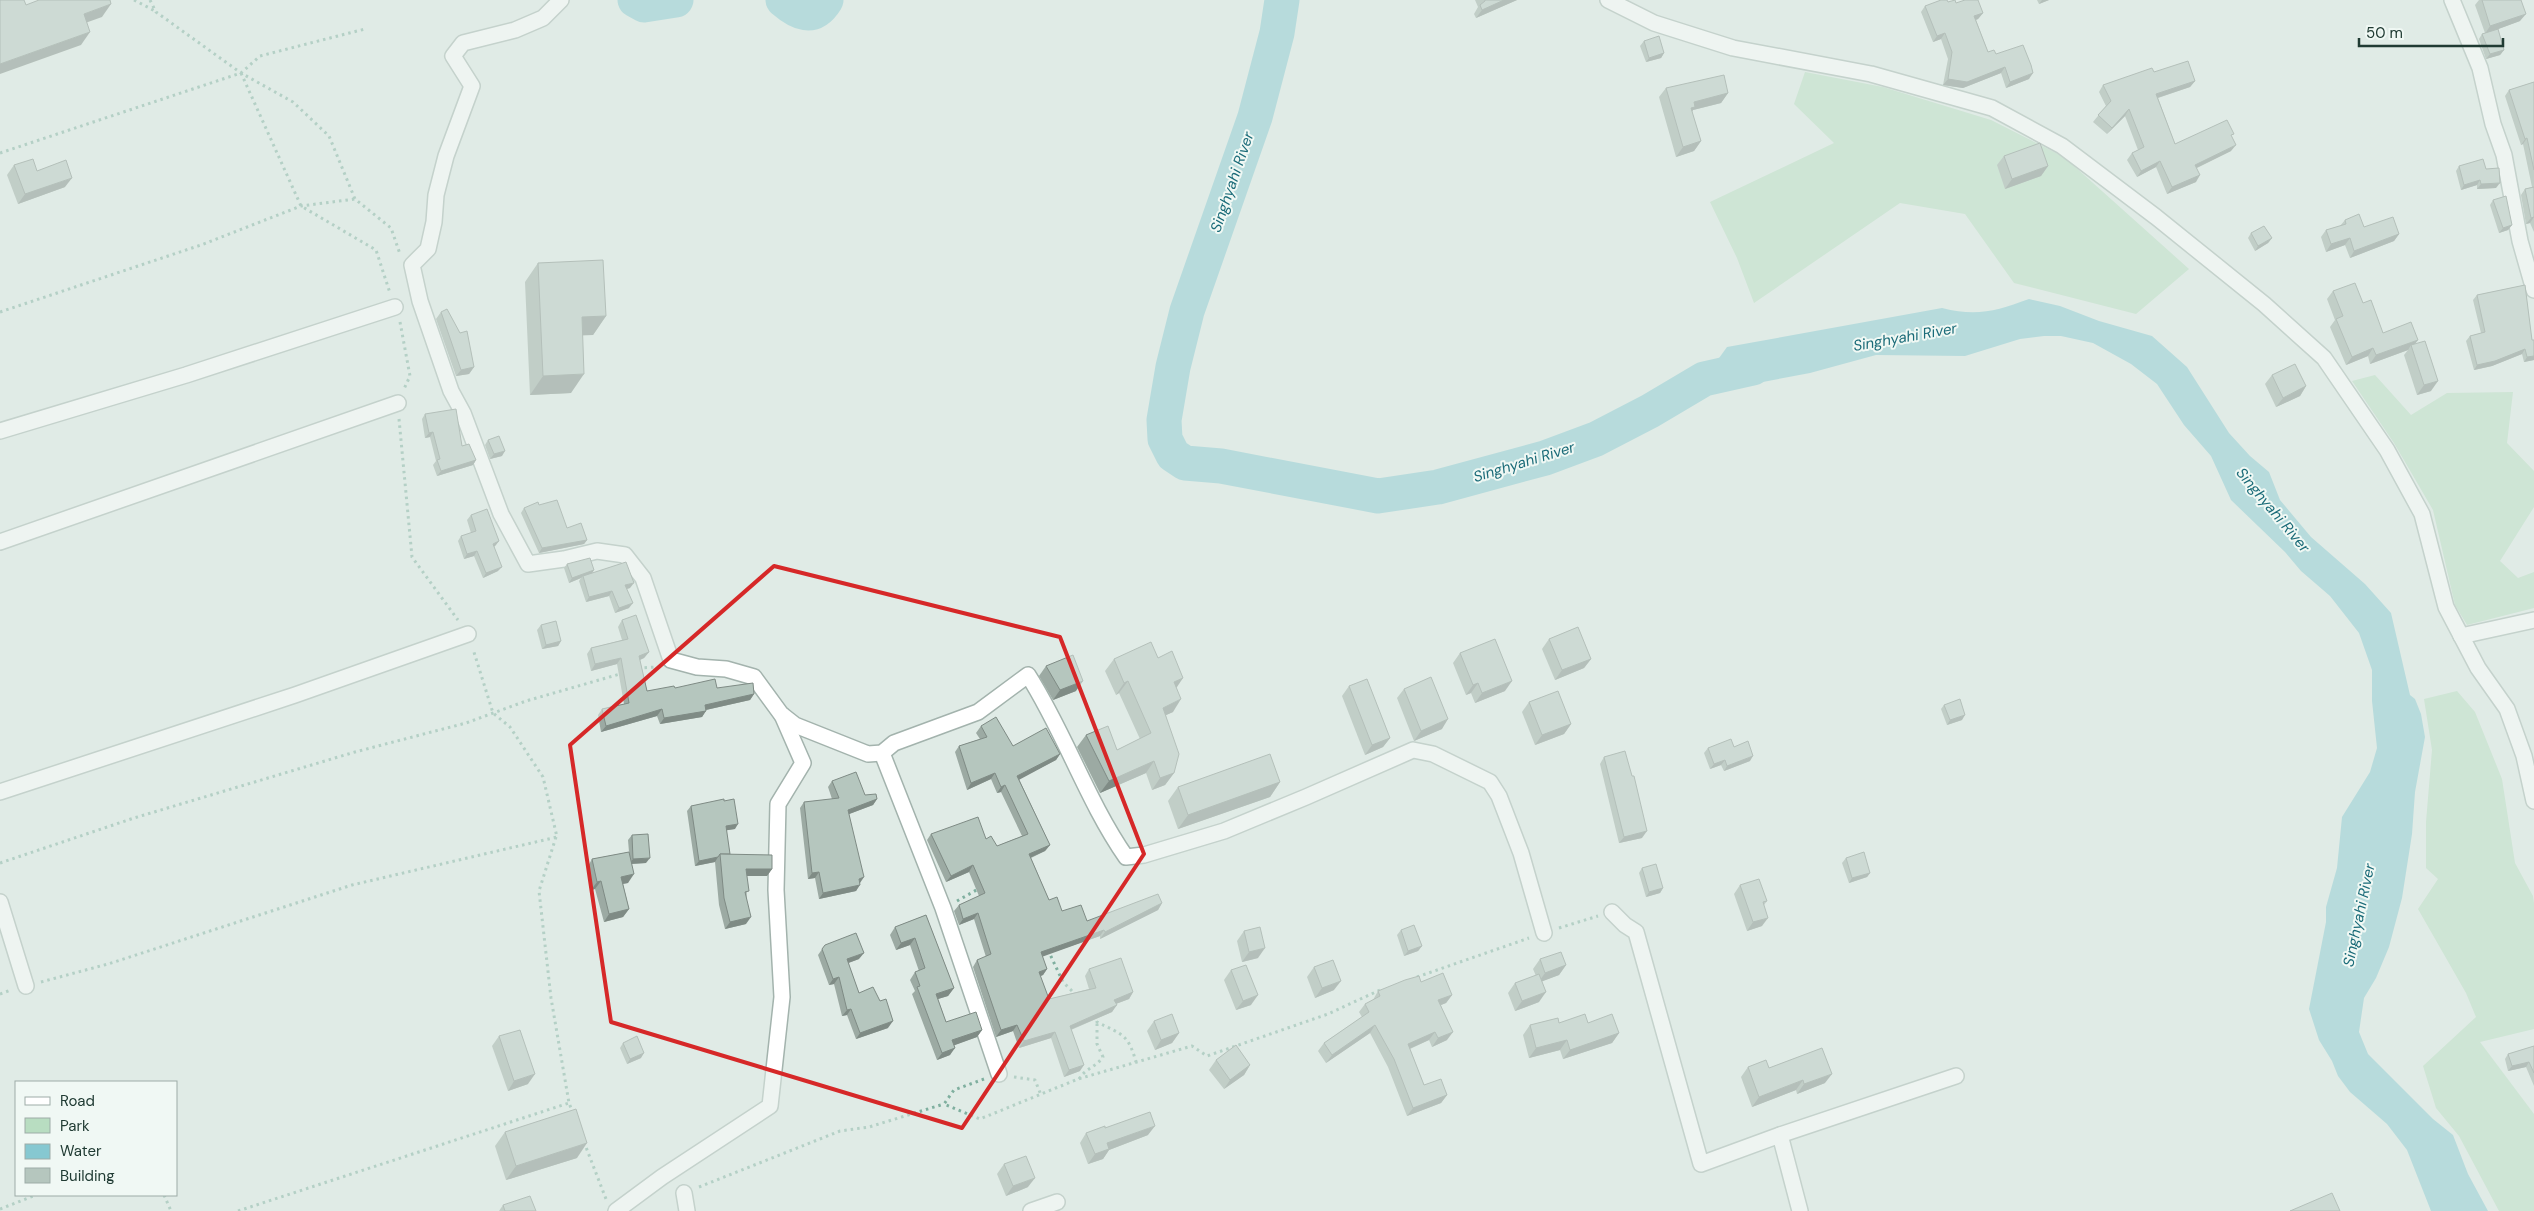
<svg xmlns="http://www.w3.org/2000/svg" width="2534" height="1211" font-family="'DM Sans',sans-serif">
  <rect width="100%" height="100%" fill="#e0ebe6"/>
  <g fill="#b8ddc1">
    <path d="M1805,72l78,15 108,33 73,37 125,112 -53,45 -122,-31 -49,-69 -65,-11 -146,100 -17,-45 -27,-56 124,-59 -40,-39z"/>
    <path d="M2375,375l36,40 36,-22 66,-1 -6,51 27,28v36l-34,54 18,17 16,-6v36l-67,17 -12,-20 -22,-95 -39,-67 -42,-62z"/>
    <path d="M2457,691l18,21 27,67 13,84 18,33 1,7v126l-54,13 54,72v97h-35l-40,-75 -23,-28 -13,-42 53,-49 -10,-24 -48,-84 20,-30 -12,-11v-46l6,-72 -8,-51z"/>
  </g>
  <path fill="#86c8d1" d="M2029,299l31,7 39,15 53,15 35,31 42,66 21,23 19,16 11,28 31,37 54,47 26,29 19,82 5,4 6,15 4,23 -10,55 -3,42 -10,64 -13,49 -13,31 -12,20 -5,34 9,22 65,65 20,16 15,39 20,37h-57l-24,-61 -20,-26 -37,-32 -12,-16 -6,-15 -13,-21 -10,-31 17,-87v-15l11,-39 5,-51 28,-45 7,-24 -5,-47v-31l-13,-37 -29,-37 -29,-25 -16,-19 -54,-52 -20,-44 -27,-31 -27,-41 -26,-20 -38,-21 -32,-7h-17l-24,3 -55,17 -89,-1 -66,18 -79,15 -27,-9 23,-32 215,-39c35,9 54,3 87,-9z"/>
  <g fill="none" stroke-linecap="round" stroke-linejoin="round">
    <g stroke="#86c8d1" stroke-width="35">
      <path d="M635,0l9,5 32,-5"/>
      <path d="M783,0c15,13 30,21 43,0"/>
      <path d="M1282,0l-5,33 -22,84 -68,194 -14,56 -9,53 1,19 8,16 12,8 36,3 157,30 60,-9 107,-29 51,-19 54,-28 54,-32 49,-11"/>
    </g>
    <defs>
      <g id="street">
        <path d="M561,0l-18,18 -28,12 -52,13 -10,13 19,30 -26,70 -10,39 -2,27 -6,27 -16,16 8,36 31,90 12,22 38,101 27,50 36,-5 33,-8 28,4 18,23 28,82 26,7 29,2 28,8 27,37 14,11 73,29 14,-1 12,-10 84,-31 50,-37c37,58 59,126 98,182l18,-2 80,-24 82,-34 107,-47 20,4 57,28 9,14 22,57 23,80"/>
        <path d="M1608,0l46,23 79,25 138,26 121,34 70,38 94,71 108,87 60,54 63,92 35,64 24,93 32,61 29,41 17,47 10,45"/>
        <path d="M2452,0l28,68 13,56 11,31 16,86 14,49"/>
        <path d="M0,431l186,-56 209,-68"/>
        <path d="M0,542l398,-139"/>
        <path d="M2461,636l73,-16"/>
        <path d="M882,753l61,155 56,166"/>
        <path d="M0,792l295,-97 173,-61"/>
        <path d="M0,902l26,84"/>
        <path d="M1612,912l13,13 11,7 65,232 79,-29 20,76"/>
        <path d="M1780,1135l176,-59"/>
        <path d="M684,1193l3,18"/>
        <path d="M616,1211l46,-34 108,-71 12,-109 -6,-107 2,-86 25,-41 -21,-48"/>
        <path d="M1031,1211l26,-9"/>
      </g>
    </defs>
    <use href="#street" stroke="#a3b3ad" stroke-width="18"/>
    <g stroke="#7faf9f" stroke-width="3" stroke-dasharray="2.5 4" stroke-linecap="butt">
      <path d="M134,0l21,11"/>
      <path d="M150,0l6,12 85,61 52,29 36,34 26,63 36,29 9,26"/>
      <path d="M241,73l60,133 75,44 14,43"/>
      <path d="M0,153l241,-80 19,-17 105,-27"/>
      <path d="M0,312l201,-67 100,-39 54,-7"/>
      <path d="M400,322l10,54 -6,13"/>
      <path d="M399,419l13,138 46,63"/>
      <path d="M638,668l19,-1"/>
      <path d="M556,837l-17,54 12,107 18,105 4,10"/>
      <path d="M0,863l134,-45 221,-66 111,-29 60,-22 94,-27"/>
      <path d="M957,901l23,-13"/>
      <path d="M1559,928l39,-12"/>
      <path d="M1048,950l15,32 13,13"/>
      <path d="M1417,977l112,-39"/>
      <path d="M41,982l67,-18 244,-79 205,-48 -14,-60 -33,-50 -17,-14 -20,-64"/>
      <path d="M0,994l11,-4"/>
      <path d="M1094,1015l3,7c26,13 31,12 39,40"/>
      <path d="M1014,1077l21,3 6,15"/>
      <path d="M984,1079l-30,11 -10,14 36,15 98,-40 114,-33 15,10 121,-42 52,-24"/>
      <path d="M1079,1079c6,-10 17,-12 24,-22l-6,-13v-22"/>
      <path d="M584,1142l22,57"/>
      <path d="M699,1187l141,-56 29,-4 75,-23"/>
      <path d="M164,1195l7,16"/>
      <path d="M0,1209l36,-14"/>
      <path d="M238,1211l331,-108"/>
    </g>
    <use href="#street" stroke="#fff" stroke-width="15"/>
  </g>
  <g fill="#9caaa3">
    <path d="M1475,0h42l-41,18 -2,-4 4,-7z"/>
    <path d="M2037,0h12l-10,4z"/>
    <path d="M2479,0h42l-1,21 -22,8 6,21 -4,5 -14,4 -7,-20 3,-5 3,-1 -10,-28z"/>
    <path d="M1956,3l27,10 -5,6 -2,1 12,32 8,2 33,25 -23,9 -5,-15 -38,15 -20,-3 5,-26 -7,-20 -8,3 -12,-30 4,-6z"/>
    <path d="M1644,41l20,12 -3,5 -15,4 -6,-16z"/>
    <path d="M2154,72l41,9 -5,6 -32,11 17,46 57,-7 -1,14 -34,17 -1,14 -29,12 -11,-27 -19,10 -10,-17 5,-7 6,-3 -13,-34 -18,18 -14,-12 13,-16 -7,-14 4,-7z"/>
    <path d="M2534,82v150l-4,-9 -4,1 -5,-29 4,-6 7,-2 -9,-43 -2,1 -16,-49 4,-6z"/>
    <path d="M1666,88l62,5 -7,10 -28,7 -1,2 9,29 -7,10 -18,6 -17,-60z"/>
    <path d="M2004,156l44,10 -7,10 -36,13 -8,-24z"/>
    <path d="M14,165l23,6 28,16 -47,17 -11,-29z"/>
    <path d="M2459,166l27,3 10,19 -19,1v-4l-16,5 -5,-19z"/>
    <path d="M2493,200l19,25 -4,5 -9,3 -9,-28z"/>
    <path d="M2345,220l19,7 35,7 -5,7 -44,17 -5,-13 -19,7 -5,-15 5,-7 14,-4z"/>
    <path d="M2251,233l21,5 -4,5 -13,8 -7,-13z"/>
    <path d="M538,263l68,53 -13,19h-11l-11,58 -41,2 -5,-113z"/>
    <path d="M2525,285l9,75 -10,2 -2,-8 -30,12 -18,4 -8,-29 4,-5 11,-3 -8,-33 4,-5z"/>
    <path d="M2333,291l30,12 20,30 32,11 16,47 -14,4 -13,-40 4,-5 -38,14 -2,-8 -22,9 -16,-38 5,-7 -8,-21z"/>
    <path d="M441,312l33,55 -5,7 -13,2 -20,-57z"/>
    <path d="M2272,375l34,11 -6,10 -24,11 -11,-23z"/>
    <path d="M425,414l37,32 14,14 -3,5 -36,11 -4,-11 3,-4 -6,-24 -5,1 -3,-19z"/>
    <path d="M488,440l14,16 -12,3 -5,-14z"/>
    <path d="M539,505l28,23 20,12 -3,4 -45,9 -18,-40 3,-5z"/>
    <path d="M471,515l28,26 -4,5 -1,1 4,24 -15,7 -9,-22 -10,3 -6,-18 3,-5 10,-3 -4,-13z"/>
    <path d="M567,564l27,6 -2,3 38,15 -3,1 2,19 -14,5 -6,-17 -23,6 -7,-21 2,-3 -12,5 -5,-15z"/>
    <path d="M622,620l27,32 -5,6 -4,2 7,31 28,-3h42l37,6 -4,6 -44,10 -4,7 -42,7 -3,-8 -56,16 -3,-17 4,-6 22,-5 -7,-40 -26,7 -4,-17 4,-6 31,-8 -4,-13z"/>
    <path d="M541,625l20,16 -3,5 -16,3 -5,-19z"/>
    <path d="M1549,639l42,20 -7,9 -29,12 -13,-31z"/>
    <path d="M1460,653l45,38 -30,12 -4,-10 -5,2 -13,-32z"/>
    <path d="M1158,658l18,30 -3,24 -7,3 8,58 -9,12 -13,5 -6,-17 -46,20 -23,-46 9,-12 31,15 23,-11 -21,-46 -3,2 -11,-24 9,-12z"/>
    <path d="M1046,666l30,25 -23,9 -14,-24z"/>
    <path d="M1349,686l41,52 -7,9 -18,8 -23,-59z"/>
    <path d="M1404,689l38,40 -28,12 -17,-43z"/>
    <path d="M1529,702l42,22 -7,10 -29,11 -13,-33z"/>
    <path d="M1944,705l18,15 -15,5 -6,-16z"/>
    <path d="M981,726l32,20 47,8 -4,6 -37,19 31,66 -5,6 -14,7 18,42 13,11 25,10 75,-18 -4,7 -58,29v-3l-58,20 5,13 -4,6 -3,1 9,23 40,-10 -4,-13 4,-7 44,23 -4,7 -13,5 -4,8 -41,18 9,41 -16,6 -13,-39 -32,10 -6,-17 -17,6 -23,-70 4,-7 9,-3 -12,-38 -15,6 -5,-14 5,-6 20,-9 -10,-24 -23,10 -19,-42 4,-6 55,5 11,7 25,-10 -21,-44 -4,1 -6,-14 -24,11 -12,-38 4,-6 21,-7 -4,-6z"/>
    <path d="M1734,747l16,14 -26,10 -3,-6 -11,4 -6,-16 4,-5z"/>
    <path d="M1604,757l38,81 -23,5 -19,-79z"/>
    <path d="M832,781l33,14 12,4 -4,6 -24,9 11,69 -4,8 -37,8 -4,-21 -7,1 -8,-71 4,-6 28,-3 -4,-12z"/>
    <path d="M1280,782l-10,15 -92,32 -10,-28 10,-14z"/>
    <path d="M724,801l11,28 -9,1 4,24 42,15 -5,7h-20l-1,48 -21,5 -6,-24 -4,-43 -20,4 -8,-55 4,-5z"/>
    <path d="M632,835l14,28 -15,1 -3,19 -5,1 6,25 -6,8 -19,5 -9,-33 -4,1 -4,-22 5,-9 37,-7 -1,-12z"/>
    <path d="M1846,858l24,15 -3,4 -18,6 -7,-20z"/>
    <path d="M1642,868l21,20 -3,5 -14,4 -7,-24z"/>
    <path d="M1740,885l27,16 -3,4 -2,21 -15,5 -13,-37z"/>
    <path d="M926,915l28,73 -6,8 -10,3 8,23 36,8 -5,7 -23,8 -4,10 -13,5 -25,-66 3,-3 -5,-11 5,-8 4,-1 -9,-26 -14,5 -6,-15 5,-8z"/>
    <path d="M1401,930l21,16 -4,5 -14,5 -7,-21z"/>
    <path d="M1244,931l14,27 -16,4 -5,-21z"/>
    <path d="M825,945l34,14 -11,4 11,30 29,35 -32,11 -9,-24 -5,1 -8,-32 -5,1 -11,-30z"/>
    <path d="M1540,959l26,6 -7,10 -17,6 -3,21 -24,9 -7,-18 7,-10 21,-7 -3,-7z"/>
    <path d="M1314,967l20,23 -19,8 -8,-21z"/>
    <path d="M1231,970l20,35 -15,5 -12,-30z"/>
    <path d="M1421,982l31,13 -6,8 -5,2 6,35 -15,7 -3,-7 -19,9 14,36 23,10 -6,8 -34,13 -19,-49 -18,-34 -44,30 -8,-12 6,-8 38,-26 -3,-5 6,-8 8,-4 5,-9z"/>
    <path d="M1154,1021l25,12 -7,10 -17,7 -8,-19z"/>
    <path d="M1559,1023h29l31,10 -7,10 -49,16 -3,-9 -31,8 -6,-23 7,-10z"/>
    <path d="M499,1036l29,48 -20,7 -16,-45z"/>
    <path d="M623,1043l18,15 -14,6 -7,-16z"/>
    <path d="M2534,1046v40l-8,-19 -18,4 -3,-12 3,-5z"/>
    <path d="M1216,1060l34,5 -6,10 -20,14 -15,-19z"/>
    <path d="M1748,1067l21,1 56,15 -28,11 -1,-4 -44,17 -11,-30z"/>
    <path d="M1105,1128l43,7 -39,15 -6,9 -15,5 -8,-21 6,-10z"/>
    <path d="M505,1132l72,26 -71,22 -11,-34z"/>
    <path d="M1004,1164l24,23 -22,9 -9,-22z"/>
    <path d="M503,1205l33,6h-37z"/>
  </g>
  <g fill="#7f8b85">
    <path d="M1504,0h13l-41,18 6,-8z"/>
    <path d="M2042,0h7l-10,4z"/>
    <path d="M111,4l-9,13 -28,10 10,-13z"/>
    <path d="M1983,13l-5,6 -8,3 4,-6z"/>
    <path d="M2526,14l-6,7 -35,13 5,-8z"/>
    <path d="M90,32l-9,13 -81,29v-10z"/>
    <path d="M1945,33l-4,6 -8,3 4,-6z"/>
    <path d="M2504,50l-4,5 -14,4 4,-5z"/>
    <path d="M1664,53l-3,5 -15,4 3,-4z"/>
    <path d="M2005,67l-4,6 -38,15 -20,-3 5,-6z"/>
    <path d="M2033,73l-4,6 -23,9 4,-6z"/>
    <path d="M2195,81l-5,6 -39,13 5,-6z"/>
    <path d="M1728,93l-7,10 -28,7 -5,7 -4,1 10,-16z"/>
    <path d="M2129,109l-4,7 -18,18 5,-6z"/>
    <path d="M2527,138l-4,6 -2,1 4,-6z"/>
    <path d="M1701,141l-7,10 -18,6 7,-10z"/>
    <path d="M2236,145l-5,6 -41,20 5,-6z"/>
    <path d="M2160,161l-4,6 -19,10 4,-6z"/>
    <path d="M2048,166l-7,10 -36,13 7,-10z"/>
    <path d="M2200,175l-4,7 -29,12 5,-7z"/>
    <path d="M72,178l-7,9 -47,17 7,-10z"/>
    <path d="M2480,180l-3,5 -16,5 3,-5z"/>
    <path d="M2500,183l-4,5 -19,1 4,-5z"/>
    <path d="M2534,217l-4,6 -4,1 5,-6z"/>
    <path d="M2512,225l-4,5 -9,3 4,-5z"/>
    <path d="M2399,234l-5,7 -44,17 4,-7z"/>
    <path d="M2272,238l-4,5 -13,8 3,-5z"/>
    <path d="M2350,238l-5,7 -19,7 5,-8z"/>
    <path d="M606,316l-13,19 -25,1 14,-19z"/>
    <path d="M2418,340l-6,8 -1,-3 -3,5 -38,14 6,-9z"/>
    <path d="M2373,348l-5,8 -22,9 6,-8z"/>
    <path d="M2525,349l-3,5 -30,12 -18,4 3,-5z"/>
    <path d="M2534,356v4l-10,2 3,-5z"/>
    <path d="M474,367l-5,7 -13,2 5,-6z"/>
    <path d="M584,374l-13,19 -41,2 13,-19z"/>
    <path d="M2438,381l-7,10 -14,4 7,-10z"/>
    <path d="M2306,386l-6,10 -24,11 7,-9z"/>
    <path d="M433,432l-3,5 -5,1 4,-5z"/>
    <path d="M505,451l-3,5 -12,3 4,-5z"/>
    <path d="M476,460l-3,5 -36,11 4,-5z"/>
    <path d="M587,540l-3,4 -45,9 3,-5z"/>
    <path d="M499,541l-4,5 -6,3 4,-5z"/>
    <path d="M477,551l-3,5 -10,3 3,-5z"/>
    <path d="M502,567l-4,4 -15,7 3,-5z"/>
    <path d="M594,570l-3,5 -8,1 -2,2 -12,5 3,-5z"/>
    <path d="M634,583l-4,5 -8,2 3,-5z"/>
    <path d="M612,591l-3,5 -23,6 3,-5z"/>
    <path d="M633,603l-4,5 -14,5 4,-5z"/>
    <path d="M561,641l-3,5 -16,3 4,-4z"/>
    <path d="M649,652l-5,6 -9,4 4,-6z"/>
    <path d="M621,658l-4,6 -26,7 4,-7z"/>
    <path d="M1591,659l-7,9 -29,12 7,-10z"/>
    <path d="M1183,678l-8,12 -1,-8z"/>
    <path d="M1083,681l-7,10 -23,9 7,-10z"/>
    <path d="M1128,681l-9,12 -3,2 8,-12z"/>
    <path d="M1512,681l-7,10 -30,12 7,-10z"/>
    <path d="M1478,683l-7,10 -5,2 7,-10z"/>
    <path d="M754,694l-4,6 -49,11h5l-4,6 -42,7 4,-6 41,-13z"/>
    <path d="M1181,699l-8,13 -18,8 8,-12z"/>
    <path d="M662,709l-5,7 -56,16 5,-6z"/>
    <path d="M1965,715l-3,5 -15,5 3,-5z"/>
    <path d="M1448,719l-6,10 -28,12 7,-10z"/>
    <path d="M1571,724l-7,10 -29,11 7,-10z"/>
    <path d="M1390,738l-7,9 -18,8 7,-10z"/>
    <path d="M1060,754l-4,6 -43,23 4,-7z"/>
    <path d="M1753,756l-3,5 -26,10 3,-5z"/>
    <path d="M1725,760l-4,5 -11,4 4,-5z"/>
    <path d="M1154,761l-8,12 -46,20 9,-12z"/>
    <path d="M995,773l-4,6 -24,11 4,-7z"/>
    <path d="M1174,773l-9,12 -13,5 8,-12z"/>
    <path d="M1280,782l-10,15 -92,32 10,-14z"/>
    <path d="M1005,785l-4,7 -4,1 4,-6z"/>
    <path d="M877,799l-4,6 -29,11 4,-6z"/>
    <path d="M738,824l-3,5 -13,2 4,-5z"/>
    <path d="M1647,831l-5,7 -23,5 5,-6z"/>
    <path d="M1050,845l-5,6 -20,9 4,-6z"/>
    <path d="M718,857l-3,5 -20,4 4,-5z"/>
    <path d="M650,858l-4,5 -17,1 4,-5z"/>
    <path d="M973,865l-4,7 -23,10 5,-6z"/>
    <path d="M746,869h26l-5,7h-26z"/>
    <path d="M819,872l-4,6 -7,1 4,-6z"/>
    <path d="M1870,873l-3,4 -18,6 3,-5z"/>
    <path d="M634,874l-6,9 -13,2 6,-8z"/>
    <path d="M864,877l-4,6 -1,-4z"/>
    <path d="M601,881l-6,8 -4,1 6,-8z"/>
    <path d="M860,885l-4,6 -37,8 4,-6z"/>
    <path d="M1663,888l-3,5 -14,4 3,-5z"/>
    <path d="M1162,903l-4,7 -58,29 5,-7z"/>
    <path d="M629,909l-6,8 -19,5 5,-8z"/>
    <path d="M978,913l-4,6 -15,6 4,-6z"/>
    <path d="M751,917l-5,7 -21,5 5,-7z"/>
    <path d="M1768,918l-6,8 -15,5 6,-9z"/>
    <path d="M1104,930l-4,6 -64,23 5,-7z"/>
    <path d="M915,938l-5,7 -14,5 5,-7z"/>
    <path d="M1422,946l-4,5 -14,5 4,-5z"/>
    <path d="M1265,948l-7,10 -16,4 7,-10z"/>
    <path d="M864,953l-5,6 -16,6 4,-6z"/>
    <path d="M1566,965l-7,10 -21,8 7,-10z"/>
    <path d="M1047,969l-4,6 -9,4 5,-7z"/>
    <path d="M839,977l-5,7 -5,1 4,-6z"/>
    <path d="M1341,981l-7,9 -19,8 7,-10z"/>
    <path d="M954,988l-6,8 -17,5 5,-7z"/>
    <path d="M1133,992l-4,7 -19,7 4,-6z"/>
    <path d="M1546,992l-7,10 -24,9 7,-10z"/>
    <path d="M1258,995l-7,10 -15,5 7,-9z"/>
    <path d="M1452,995l-6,8 -13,5 5,-8z"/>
    <path d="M1117,1005l-5,7 -47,20 5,-6z"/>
    <path d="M851,1009l-4,6 -5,1 5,-6z"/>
    <path d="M893,1021l-5,7 -32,11 4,-6z"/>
    <path d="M1017,1025l-4,6 -17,6 5,-7z"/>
    <path d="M1375,1025l-5,8 -44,30 6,-8z"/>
    <path d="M982,1030l-5,7 -30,11 5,-8z"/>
    <path d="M1055,1032l-4,6 -32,10 5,-7z"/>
    <path d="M1435,1032l-6,8 -27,12 6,-8z"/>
    <path d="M1453,1032l-6,8 -15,7 6,-9z"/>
    <path d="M1179,1033l-7,10 -17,7 6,-10z"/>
    <path d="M1619,1033l-7,10 -49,16 7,-9z"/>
    <path d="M1567,1040l-7,10 -31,8 7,-10z"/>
    <path d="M955,1048l-5,7 -13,5 5,-7z"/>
    <path d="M644,1053l-3,5 -14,6 3,-5z"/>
    <path d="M2529,1062l-3,5 -18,4 4,-5z"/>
    <path d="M1084,1065l-4,6 -16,6 5,-7z"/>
    <path d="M1250,1065l-6,10 -20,14 6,-9z"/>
    <path d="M535,1074l-7,10 -20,7 6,-10z"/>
    <path d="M1832,1074l-7,9 -28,11 7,-10z"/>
    <path d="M1803,1080l-7,10 -44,17 7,-10z"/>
    <path d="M1447,1095l-6,8 -34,13 6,-8z"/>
    <path d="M1155,1126l-7,9 -39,15 -6,9 -15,5 7,-10 12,-11z"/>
    <path d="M587,1143l-10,15 -71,22 10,-14z"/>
    <path d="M1035,1178l-7,9 -22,9 7,-10z"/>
  </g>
  <g fill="#b5c6be" stroke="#7f8b85">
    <path d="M0,0h24l2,5 13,-5h71l1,4 -27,10 6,18 -90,32z"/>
    <path d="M1485,0h19l-22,10 -2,-5 5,-4z"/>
    <path d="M1941,0h6l1,2 7,-2 1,3 9,-3h13l5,13 -9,3 14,36 6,-2 2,4 27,-9 8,20 2,8 -23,9 -5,-15 -38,15 -19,-3 4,-27 -7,-19 -8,3 -12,-30z"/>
    <path d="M2482,0h39l5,14 -36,12z"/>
    <path d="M2498,29l6,21 -14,4 -8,-20z"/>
    <path d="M1659,36l5,17 -15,5 -5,-17z"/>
    <path d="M2188,61l7,20 -39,13 19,50 52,-24 7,14 -3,1 5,10 -41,20 5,10 -28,12 -12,-26 -19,10 -9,-18 12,-6 -15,-38 -17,19 -14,-13 13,-14 -8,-16 49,-17 2,4z"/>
    <path d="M1724,75l4,18 -34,9 1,5 -4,1 10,33 -18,6 -17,-59z"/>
    <path d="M2534,82v88l-7,-32 -2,1 -16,-49z"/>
    <path d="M2040,143l8,23 -36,13 -8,-23z"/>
    <path d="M33,159l4,12 29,-11 6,18 -47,16 -11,-29z"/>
    <path d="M2483,159l3,10 13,-1 1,15 -19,1 -1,-4 -16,5 -5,-19z"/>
    <path d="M2534,187v30l-3,1 -6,-29z"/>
    <path d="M2506,196l6,29 -9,3 -10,-28z"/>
    <path d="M2359,214l5,13 29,-10 6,17 -45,17 -4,-13 -19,6 -5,-14 20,-6 -1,-4z"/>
    <path d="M2264,226l8,12 -14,8 -7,-13z"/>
    <path d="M603,260l3,56 -24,1 2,57 -41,2 -5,-113z"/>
    <path d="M2355,283l8,20 8,-3 12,33 28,-11 7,18 -42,15 -3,-7 -21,9 -16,-38 7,-3 -10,-25z"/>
    <path d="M2525,285l7,55h2v16l-7,1 -2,-8 -30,12 -18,4 -7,-29 15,-4 -8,-37z"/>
    <path d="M447,309l13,24 7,-2 7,36 -13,3 -20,-58z"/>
    <path d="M2425,341l13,40 -14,4 -13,-40z"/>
    <path d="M2295,364l11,22 -23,12 -11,-23z"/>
    <path d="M456,409l6,37 7,-2 7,16 -35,11 -4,-11 3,-1 -7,-27 -4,1 -4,-19z"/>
    <path d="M499,436l6,15 -11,3 -6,-14z"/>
    <path d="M557,500l10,28 14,-5 6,17 -45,8 -18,-40 14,-6 1,3z"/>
    <path d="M487,509l12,32 -6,3 9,23 -16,6 -9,-22 -10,3 -6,-18 15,-5 -5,-16z"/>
    <path d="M590,558l4,12 -22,8 -5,-14z"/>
    <path d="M626,562l8,21 -9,2 8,18 -14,5 -7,-17 -23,6 -6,-21z"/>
    <path d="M636,615l13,37 -10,4 8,35 27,-5 1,2 40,-9 2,9 36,-5 1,11 -49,11 1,6 -42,7 -2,-9 -56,17 -4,-17 27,-6 -8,-45 -26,6 -4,-16 37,-9 -6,-19z"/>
    <path d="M556,621l5,20 -15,4 -5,-20z"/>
    <path d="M1578,627l13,32 -29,11 -13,-31z"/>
    <path d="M1495,639l17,42 -30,12 -4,-10 -5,2 -13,-32z"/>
    <path d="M1151,642l7,16 14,-7 11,27 -9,4 7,17 -18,9 16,46 -5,19 -14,5 -6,-17 -45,20 -23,-46 22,-9 9,24 34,-17 -23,-52 -4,2 -10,-24z"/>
    <path d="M1073,655l10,26 -23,9 -14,-24z"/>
    <path d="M1431,677l17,42 -27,12 -17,-42z"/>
    <path d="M1367,679l23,59 -18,7 -23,-59z"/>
    <path d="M1558,691l13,33 -29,11 -13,-33z"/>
    <path d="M1960,699l5,16 -15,5 -6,-15z"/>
    <path d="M996,717l17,29 33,-18 14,26 -43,22 33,69 -21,9 20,46 8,-3 5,14 19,-6 6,16 71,-27 4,9 -57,29 -1,-2 -63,22 6,17 -8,3 10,27 47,-11 -7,-19 32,-11 12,34 -19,8 3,5 -47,21 14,39 -15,5 -14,-38 -31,9 -7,-16 -16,5 -24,-70 14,-6 -13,-41 -15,6 -4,-14 26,-12 -12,-28 -22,11 -20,-42 47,-17 8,22 5,-3 6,10 31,-12 -23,-49 -4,2 -6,-14 -24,10 -12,-37 28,-9 -6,-11z"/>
    <path d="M1731,739l3,8 14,-6 5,15 -26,10 -2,-6 -11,4 -6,-16z"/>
    <path d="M1625,751l7,25h2l13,55 -23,6 -20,-80z"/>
    <path d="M1270,754l10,28 -92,33 -10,-28z"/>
    <path d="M856,772l9,23 11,-1 1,5 -29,11 16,67 -5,2 1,6 -37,8 -4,-21 -7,1 -8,-71 35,-4 -7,-17z"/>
    <path d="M724,799v2l10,-2 4,25 -12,2 4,28h-10l-2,3 -19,4 -8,-55z"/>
    <path d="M648,834l2,24 -17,1 -1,-24z"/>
    <path d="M629,852l5,22 -13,3 8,32 -20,5 -8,-33 -4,1 -5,-23z"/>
    <path d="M1864,852l6,21 -18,5 -6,-20z"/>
    <path d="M720,854l52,1v14h-26l3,22 -4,1 6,25 -21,5 -6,-24z"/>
    <path d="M1656,864l7,24 -14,4 -7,-24z"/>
    <path d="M1759,879l8,22 -4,1 5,16 -15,4 -13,-37z"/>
    <path d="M926,915l28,73 -18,6 10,28 30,-10 6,18 -30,10 3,8 -13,5 -25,-66 3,-1 -5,-14 10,-4 -10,-30 -14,5 -6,-16z"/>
    <path d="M1414,925l8,21 -14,5 -7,-21z"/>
    <path d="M1260,927l5,21 -16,4 -5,-21z"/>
    <path d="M856,933l8,20 -17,6 12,34 14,-6 7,14 6,-2 7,22 -33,12 -9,-24 -4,1 -8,-33 -6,2 -11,-30 3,-4z"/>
    <path d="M1561,952l5,13 -21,8 -5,-14z"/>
    <path d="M1333,960l8,21 -19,7 -8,-21z"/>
    <path d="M1246,965l12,30 -15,6 -12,-31z"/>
    <path d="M1443,973l9,22 -14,5 15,32 -15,6 -3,-6 -27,12 16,41 17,-6 6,16 -34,13 -19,-49 -19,-34 -43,30 -8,-12 45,-31 -4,-8 15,-8 -2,-5 27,-11 14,-4 2,6z"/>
    <path d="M1539,974l7,18 -24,9 -7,-18z"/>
    <path d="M1172,1014l7,19 -18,7 -7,-19z"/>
    <path d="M1585,1014l3,9 24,-9 7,19 -49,17 -3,-10 -31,8 -6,-23 28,-7 1,5z"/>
    <path d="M520,1030l15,44 -21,7 -15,-45z"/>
    <path d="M637,1036l7,17 -14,6 -7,-16z"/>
    <path d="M1236,1045l14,20 -20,15 -14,-20z"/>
    <path d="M2534,1046v27l-5,-11 -17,4 -4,-12z"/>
    <path d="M1822,1048l10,26 -28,10 -1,-4 -44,17 -11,-30 18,-7 3,8z"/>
    <path d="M576,1109l11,34 -71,23 -11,-34z"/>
    <path d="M1150,1112l5,14 -48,17 2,6 -14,5 -9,-21 19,-7v2z"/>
    <path d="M1026,1156l9,22 -22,8 -9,-22z"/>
    <path d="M2332,1193l8,18h-50z"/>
    <path d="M530,1196l6,15h-31l-2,-6z"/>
  </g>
  <path d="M0 0H2534V1211H0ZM774,566l286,71 84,217 -182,274 -351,-106 -41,-277z" fill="#e0ebe6" fill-opacity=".55" fill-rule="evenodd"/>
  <path fill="none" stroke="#d62828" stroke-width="4" stroke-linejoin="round" d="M774,566l286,71 84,217 -182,274 -351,-106 -41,-277z"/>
  <g text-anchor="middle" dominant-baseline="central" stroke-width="4" stroke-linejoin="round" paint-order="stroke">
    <g font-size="15" font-style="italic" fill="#1a6b78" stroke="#f0f8f4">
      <text transform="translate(1232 182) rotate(-71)">Singhyahi River</text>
      <text transform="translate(1905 337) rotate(-10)">Singhyahi River</text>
      <text transform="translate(1524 462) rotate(-17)">Singhyahi River</text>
      <text transform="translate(2273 510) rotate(50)">Singhyahi River</text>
      <text transform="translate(2359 915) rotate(-78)">Singhyahi River</text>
    </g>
  </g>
  <rect x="15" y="1081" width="162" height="115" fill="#f0f8f4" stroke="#9daca7"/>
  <rect x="25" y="1097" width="25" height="8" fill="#ffffff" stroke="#9daca7"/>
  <text x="60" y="1106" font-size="15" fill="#203b33">Road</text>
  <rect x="25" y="1118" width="25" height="15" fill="#b8ddc1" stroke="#9daca7"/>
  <text x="60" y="1131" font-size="15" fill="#203b33">Park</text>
  <rect x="25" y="1144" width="25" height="15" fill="#86c8d1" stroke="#9daca7"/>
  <text x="60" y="1156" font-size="15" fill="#203b33">Water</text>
  <rect x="25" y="1168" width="25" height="15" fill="#b5c6be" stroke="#9daca7"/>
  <text x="60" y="1181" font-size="15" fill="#203b33">Building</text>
  <path d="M2359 38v8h144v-8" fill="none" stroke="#203b33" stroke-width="2.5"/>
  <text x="2366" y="38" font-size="15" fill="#203b33" stroke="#f0f8f4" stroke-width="4" paint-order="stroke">50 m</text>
</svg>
